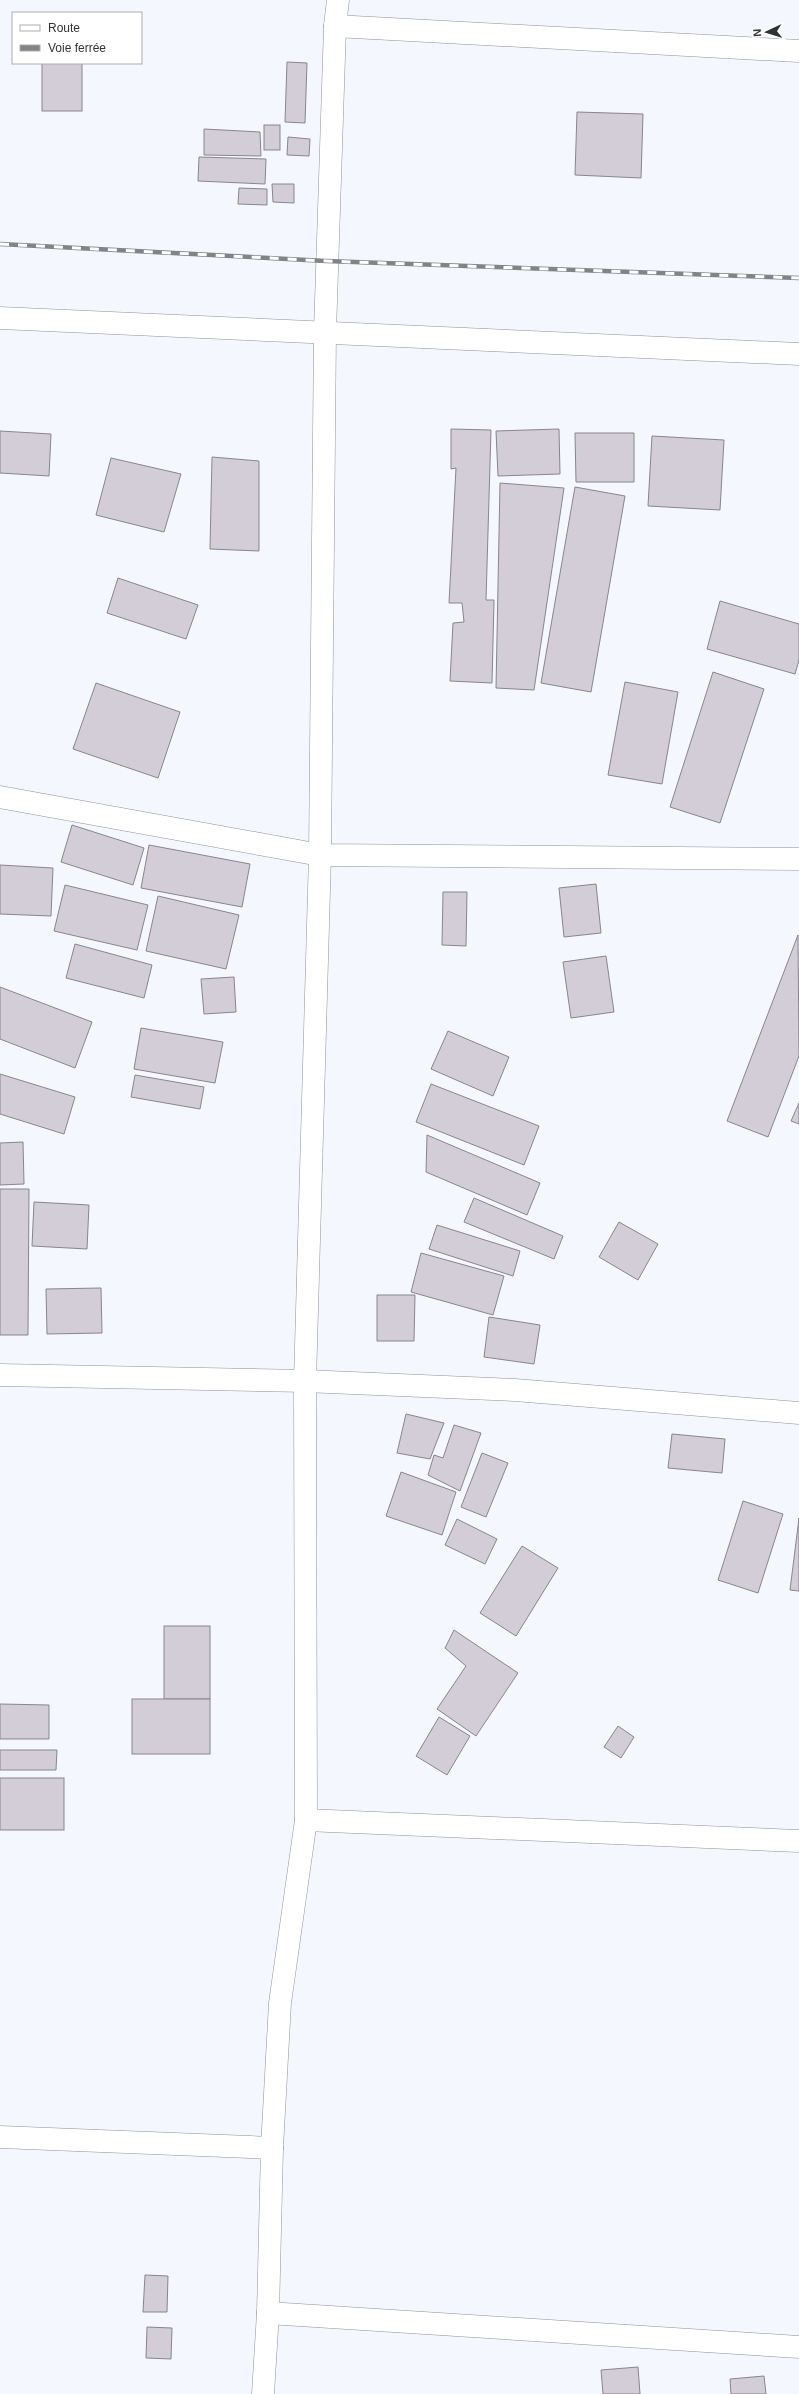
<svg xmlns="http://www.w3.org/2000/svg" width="799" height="2394" font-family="Helvetica,sans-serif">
  <rect width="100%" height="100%" fill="#f4f7fd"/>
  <g fill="#d2cdd7" stroke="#89858e">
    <path d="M287,62l20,1 -2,60 -20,-1z"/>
    <rect x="42" y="63" width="40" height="48"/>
    <path d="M577,112l66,2 -2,64 -66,-3z"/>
    <rect x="264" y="125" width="16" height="25"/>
    <path d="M204,129l56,3 1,24 -57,-1z"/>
    <path d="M288,137l22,2 -1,17 -22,-1z"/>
    <path d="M199,157l67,2 -1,25 -67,-3z"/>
    <path d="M272,184h22v19l-21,-1z"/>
    <path d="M239,188l28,1v16l-29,-1z"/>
    <path d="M451,429l40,1 -5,170h8l-2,83 -42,-2 3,-58 11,-1 -2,-19h-13l7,-135 -5,1z"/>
    <path d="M559,429l1,45 -62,2 -2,-45z"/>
    <path d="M0,431l51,3 -2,42 -49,-3z"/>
    <path d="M575,433h59v49h-58z"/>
    <path d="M652,436l72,4 -4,70 -72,-4z"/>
    <path d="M212,457l47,4v90l-49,-2z"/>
    <path d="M111,458l70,16 -17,58 -68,-17z"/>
    <path d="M500,483l64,5 -30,202 -38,-2z"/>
    <path d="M575,487l50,9 -34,196 -50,-9z"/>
    <path d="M118,578l80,27 -12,34 -79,-26z"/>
    <path d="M720,601l79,23v36l-4,14 -88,-25z"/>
    <path d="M713,672l51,17 -44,134 -50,-16z"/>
    <path d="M625,682l53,10 -16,92 -54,-9z"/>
    <path d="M96,683l84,29 -22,66 -85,-29z"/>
    <path d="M72,825l72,23 -11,37 -72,-23z"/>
    <path d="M149,845l101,19 -8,43 -101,-19z"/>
    <path d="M0,865l53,3 -2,48 -51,-2z"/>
    <path d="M596,884l5,49 -37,4 -5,-49z"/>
    <path d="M65,885l83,20 -11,45 -83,-19z"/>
    <path d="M443,892h24l-1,54 -24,-1z"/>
    <path d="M158,896l81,19 -13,54 -80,-18z"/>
    <path d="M798,935l1,121 -31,81 -41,-16z"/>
    <path d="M75,944l77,21 -8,33 -78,-20z"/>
    <path d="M606,956l8,56 -43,6 -8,-56z"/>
    <path d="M234,977l2,35 -32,2 -3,-35z"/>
    <path d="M0,987l92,35 -17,46 -75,-29z"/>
    <path d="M141,1028l82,14 -8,41 -81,-14z"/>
    <path d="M448,1031l61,26 -16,39 -62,-27z"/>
    <path d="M0,1074l75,23 -11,37 -64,-20z"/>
    <path d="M135,1075l69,12 -4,22 -69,-12z"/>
    <path d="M431,1084l108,42 -15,39 -108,-43z"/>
    <path d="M799,1103v21l-8,-3z"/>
    <path d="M427,1135l113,48 -13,32 -101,-43z"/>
    <path d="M23,1142l1,42 -24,1v-42z"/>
    <path d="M0,1189h29l-1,146h-28z"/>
    <path d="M474,1198l89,38 -9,23 -90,-37z"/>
    <path d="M34,1202l55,3 -2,44 -55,-3z"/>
    <path d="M619,1222l39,22 -20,36 -39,-23z"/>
    <path d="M437,1225l83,26 -7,25 -84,-27z"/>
    <path d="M421,1253l83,23 -11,39 -82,-23z"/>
    <path d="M101,1288l1,45 -55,1 -1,-45z"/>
    <path d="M377,1295h38l-1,46h-37z"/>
    <path d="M489,1317l51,8 -6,39 -50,-7z"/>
    <path d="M406,1414l38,9 -14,36 -33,-6z"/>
    <path d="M454,1425l27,8 -21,58 -32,-16 6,-20 9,3z"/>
    <path d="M672,1434l53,5 -3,34 -54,-5z"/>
    <path d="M482,1453l26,10 -22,54 -25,-10z"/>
    <path d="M401,1472l55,20 -14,43 -56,-19z"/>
    <path d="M743,1501l40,13 -25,79 -40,-13z"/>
    <path d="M799,1518v73l-9,-1z"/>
    <path d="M457,1519l40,20 -12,25 -40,-19z"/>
    <path d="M522,1546l36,22 -42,68 -36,-23z"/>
    <rect x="164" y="1626" width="46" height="73"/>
    <path d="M454,1630l64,43 -42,63 -39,-27 29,-43 -21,-18z"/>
    <rect x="132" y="1699" width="78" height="55"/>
    <path d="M0,1704l49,1v34h-49z"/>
    <path d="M439,1717l31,19 -23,39 -31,-19z"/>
    <path d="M618,1726l16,11 -13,21 -17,-11z"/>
    <path d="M0,1750h57l-1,20h-56z"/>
    <rect x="0" y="1778" width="64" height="52"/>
    <path d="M145,2275l23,1 -1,36h-24z"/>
    <path d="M147,2327l25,1 -1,31 -25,-1z"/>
    <path d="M638,2367l2,27h-37l-2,-24z"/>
    <path d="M764,2376l2,18h-35l-1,-15z"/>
  </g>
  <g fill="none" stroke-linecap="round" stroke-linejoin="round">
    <defs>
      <g id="minor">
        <path d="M335,26l464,25"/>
        <path d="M0,797l320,58 479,4"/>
        <path d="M0,1375l305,6 210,9 284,23"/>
        <path d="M306,1820l493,21"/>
        <path d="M0,2137l272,11"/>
        <path d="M268,2313l531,34"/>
        <path d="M263,2394l5,-81 4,-165 8,-145 26,-183 -1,-439 15,-526 5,-523 10,-306 3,-26"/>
      </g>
      <path id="trunk" d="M0,318l799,36"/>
    </defs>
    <use href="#minor" stroke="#8d939c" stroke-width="23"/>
    <use href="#trunk" stroke="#8d939c" stroke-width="23"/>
    <use href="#minor" stroke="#fff" stroke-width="22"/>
    <use href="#trunk" stroke="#fff" stroke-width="22"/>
    <defs>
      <path id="rail" d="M0,244l326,17 473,17"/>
    </defs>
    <use href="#rail" stroke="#808387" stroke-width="4.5"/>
    <use href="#rail" stroke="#fff" stroke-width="3" stroke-dasharray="9" stroke-linecap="butt"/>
  </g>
  <rect x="12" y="12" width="130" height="52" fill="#ffffff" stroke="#acadaf"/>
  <rect x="20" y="25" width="20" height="6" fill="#ffffff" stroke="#acadaf"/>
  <text x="48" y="32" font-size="12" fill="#303336">Route</text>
  <rect x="20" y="45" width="20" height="6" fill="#808387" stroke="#acadaf"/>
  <text x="48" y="52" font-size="12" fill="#303336">Voie ferrée</text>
  <g transform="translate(767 32) rotate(266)" stroke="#ffffff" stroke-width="3" paint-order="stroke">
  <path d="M0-3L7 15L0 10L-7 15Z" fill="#303336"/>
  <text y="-6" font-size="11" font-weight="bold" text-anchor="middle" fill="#303336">N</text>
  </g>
</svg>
